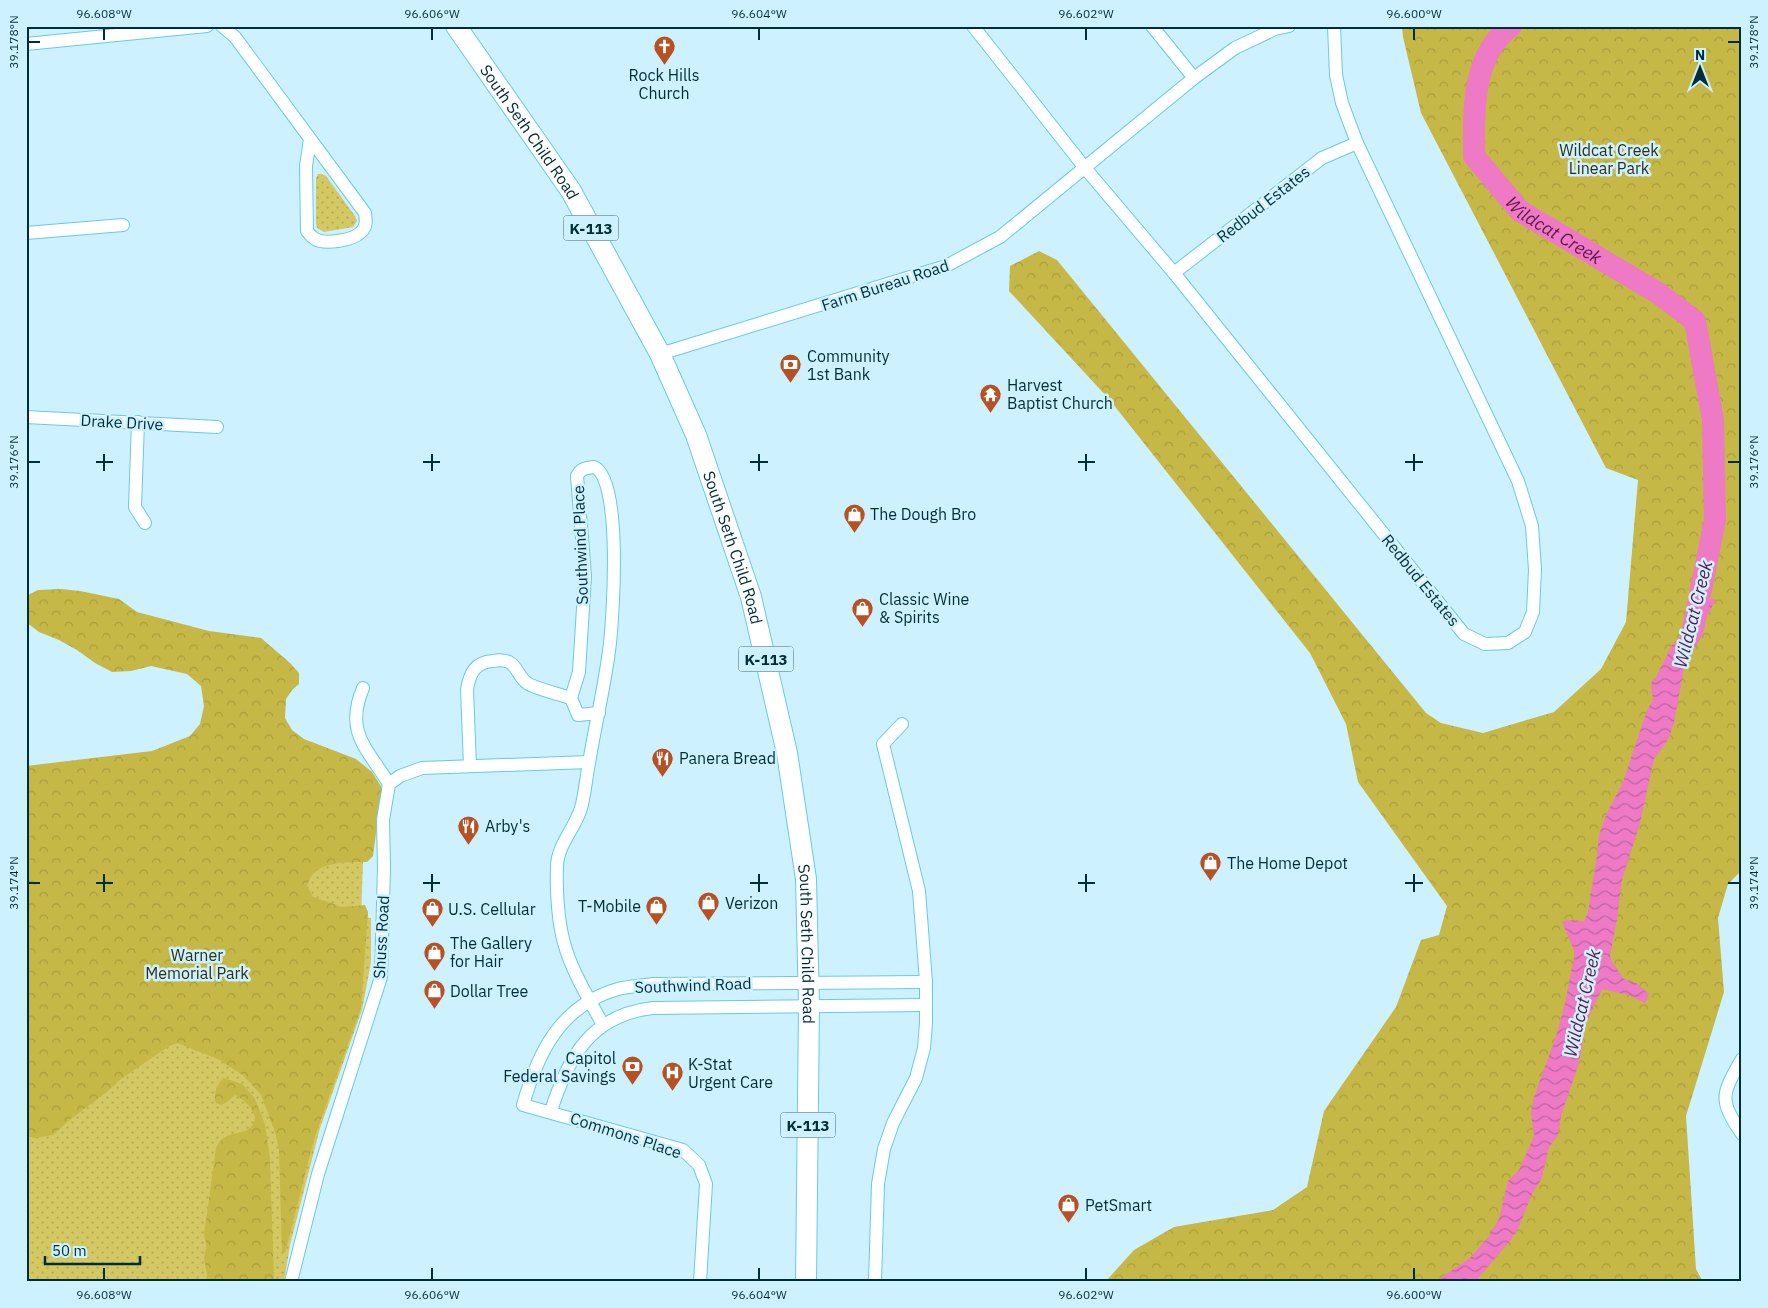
<svg xmlns="http://www.w3.org/2000/svg" width="1768" height="1308" font-family="'IBM Plex Sans',sans-serif">
  <defs>
    <pattern id="green-dots" width="8" height="8" patternUnits="userSpaceOnUse" patternTransform="scale(1.25)"><rect width="8" height="8" fill="#d3c862"/><path d="M2 2h.1M6 6h.1" fill="none" stroke="#b3ac56" stroke-width="1.8" stroke-linecap="round"/></pattern>
    <pattern id="forest-crowns" width="20" height="18" patternUnits="userSpaceOnUse" patternTransform="scale(1.25)"><rect width="20" height="18" fill="#c6b846"/><path d="M2 6a3 3 0 1 1 6 0M12 15a3 3 0 1 1 6 0" fill="none" stroke="#a89e3e"/></pattern>
    <pattern id="water-waves" width="16" height="10" patternUnits="userSpaceOnUse" patternTransform="scale(1.25)"><rect width="16" height="10" fill="#ee79c4"/><path d="M0 5q4-4 8 0t8 0" fill="none" stroke="#be64a0"/></pattern>
  </defs>
  <rect width="100%" height="100%" fill="#cdf1fe"/>
  <g fill="url(#green-dots)">
    <path d="M318,174h4l4,2 29,40 2,5 -4,6 -29,5 -7,-4 -1,-5v-45z"/>
    <path d="M366,778l-5,139 10,1v44l-9,48 -42,118 -30,117 -6,37h-258v-503z"/>
  </g>
  <g fill="url(#forest-crowns)">
    <path d="M1402,26h340v844l-14,14 -10,34 6,74 -38,124 10,153 7,13h-598l29,-32 40,-23 99,-17 34,-23 17,-76 72,-104 25,-67 18,-5 8,-29 -89,-124 -12,-58 -36,-71 -201,-254 -100,-108 1,-25 29,-15 18,9 369,453 15,10 42,10 71,-21 47,-43 25,-47 12,-142 -32,-12 -185,-355 -18,-76z"/>
    <path d="M61,589l19,2 39,8 18,13 72,19 52,7 29,25 9,10v11l-7,6 -6,9 -1,19 7,12 12,9 52,20 16,13 10,16 -9,68 -6,6c-16,0 -44,-1 -55,13 -2,3 -4,8 -5,11l6,11 29,10 23,-2 3,7 -7,96 -47,131 -29,114 -3,-1 -3,-101 -3,-16 -15,-40 -17,-19 -26,-17 -41,-16 -11,5 -45,31 -14,13 -35,26 -19,17 -19,3 -8,-2v-370l126,-15 38,-15 10,-12 4,-18 -3,-20 -14,-12 -36,-8 -20,5 -19,1 -17,-9 -18,-13 -18,-10 -20,-8 -13,-10v-26l12,-6z"/>
    <path d="M224,1078l18,6 12,13 11,27 5,34 4,124h-67c2,-13 -7,-21 0,-35l-3,-12 12,-87c9,-20 27,-11 36,-22 10,-13 -9,-27 -17,-31l-7,6 -6,4 -6,-2c-3,-8 1,-21 8,-25z"/>
  </g>
  <path fill="url(#water-waves)" d="M1692,598l24,1 -14,27 -1,12 -14,22 -3,8 -10,55 -6,17 -14,19 -14,64 -18,57 -5,39 -7,37 2,6 12,17 12,4 13,11 -4,9 -17,-8 -26,-6 -16,34 -7,40 -18,53 -3,20 -9,11 -7,31 -10,16 -13,33 -9,14 -35,41h-40l36,-25 18,-21 10,-17 9,-38 11,-11 15,-34 -3,-23 2,-13 24,-67 8,-30 9,-46v-7l-12,-28 5,-2 17,1 4,-9 9,-57 2,-20 7,-20 17,-33 23,-69 7,-14 -2,-12 1,-6 3,-2 17,-34 12,-12 7,-26z"/>
  <g fill="none" stroke-linecap="round" stroke-linejoin="round">
    <path stroke="#ee79c4" stroke-width="22" id="s1" d="M1511,26c-40,30 -37,86 -37,130l46,55 138,82 37,28 18,99 2,100 -22,109"/>
    <defs>
      <g id="minor">
        <path d="M222,26l13,11 130,176c1,7 2,14 -4,19 -7,8 -36,13 -46,7 -3,-2 -6,-5 -8,-8l-1,-65 4,-27"/>
        <path d="M973,26l112,142 89,105 290,361 21,10 23,-1 17,-11 8,-20 2,-42 -3,-44 -14,-45 -161,-338 -15,-40 -6,-28 -2,-49"/>
        <path d="M1152,26l42,52"/>
        <path d="M26,44l181,-18"/>
        <path d="M26,233l97,-8"/>
        <path d="M1174,273l148,-115 35,-15"/>
        <path d="M660,354l286,-88 54,-29 194,-159 41,-30 40,-19 14,-3"/>
        <path d="M26,417l191,10"/>
        <path d="M138,422l-3,85 10,16"/>
        <path d="M363,688c-19,45 5,61 26,96"/>
        <path d="M599,713l-21,2 -7,-17 8,-26 6,-96 -8,-100c4,-8 9,-8 17,-9 29,11 19,155 15,184 -5,38 -14,75 -20,112 -3,15 -4,31 -8,45 -6,21 -24,37 -24,59 -1,23 1,54 7,76 8,29 25,56 39,82"/>
        <path d="M470,766l-3,-77c3,-16 8,-27 26,-28 5,-1 11,-1 16,1 9,5 10,16 18,21 7,5 34,12 44,15"/>
        <path d="M1742,1059c-20,35 -24,40 0,75"/>
        <path d="M551,1111c17,-54 40,-96 102,-103l272,-3"/>
        <path d="M291,1282l27,-108 63,-197 3,-110 -1,-47 6,-36 11,-8 22,-8 167,-6"/>
        <path d="M700,1282l6,-98 -7,-19 -16,-15 -160,-45c15,-53 38,-100 95,-116 11,-3 23,-3 35,-5l273,-2"/>
        <path d="M875,1282l3,-98 6,-35 9,-26 23,-45 8,-30 2,-25v-41l-7,-91 -36,-147 19,-20"/>
      </g>
      <g id="primary">
        <path id="s2" d="M456,26l115,165 89,163 36,81 55,162 36,156 19,126 3,128 -3,275"/>
      </g>
    </defs>
    <use href="#minor" stroke="#67c9ea" stroke-width="14"/>
    <use href="#primary" stroke="#67c9ea" stroke-width="22"/>
    <use href="#minor" stroke="#fff" stroke-width="12"/>
    <use href="#primary" stroke="#fff" stroke-width="20"/>
  </g>
  <path fill="none" stroke="#002d3a" stroke-width="2" d="M104,28v12M432,28v12M759,28v12M1086,28v12M1414,28v12M28,42h12M1728,42h12M104,454v17M432,454v17M759,454v17M1086,454v17M1414,454v17M28,462h12M96,462h17M423,462h17M750,462h18M1078,462h17M1405,462h18M1728,462h12M104,874v18M432,874v18M759,874v18M1086,874v18M1414,874v18M28,883h12M96,883h17M423,883h17M750,883h18M1078,883h17M1405,883h18M1728,883h12M104,1268v12M432,1268v12M759,1268v12M1086,1268v12M1414,1268v12"/>
  <defs>
    <symbol id="church-pin" viewBox="-11 -11 22 30"><path d="M0 17L-7.5 6A9.5 9.5 0 1 1 7.5 6Z" fill="#b75123" stroke="#cdf1fe"/><path d="M-1.2-6h2.4v3.5h3.3v2.4h-3.3V6h-2.4V-.1h-3.3v-2.4h3.3Z" fill="#fff"/></symbol>
    <symbol id="bank-pin" viewBox="-11 -11 22 30"><path d="M0 17L-7.5 6A9.5 9.5 0 1 1 7.5 6Z" fill="#b75123" stroke="#cdf1fe"/><path d="M-6-4H6V4H-6ZM0-2.3a2.3 2.3 0 1 0 0 4.6a2.3 2.3 0 1 0 0-4.6Z" fill="#fff"/></symbol>
    <symbol id="temple-pin" viewBox="-11 -11 22 30"><path d="M0 17L-7.5 6A9.5 9.5 0 1 1 7.5 6Z" fill="#b75123" stroke="#cdf1fe"/><path d="M0-6L5-2H3V0L6.5 2.5H4V6H1.5V3h-3V6H-4V2.5H-6.5L-3 0V-2H-5Z" fill="#fff"/></symbol>
    <symbol id="shop-pin" viewBox="-11 -11 22 30"><path d="M0 17L-7.5 6A9.5 9.5 0 1 1 7.5 6Z" fill="#b75123" stroke="#cdf1fe"/><path d="M-5-2.5h2.3a2.7 3.5 0 0 1 5.4 0H5L5.5 6h-11ZM-1.5-2.5h3a1.5 2.3 0 0 0-3 0Z" fill="#fff"/></symbol>
    <symbol id="restaurant-pin" viewBox="-11 -11 22 30"><path d="M0 17L-7.5 6A9.5 9.5 0 1 1 7.5 6Z" fill="#b75123" stroke="#cdf1fe"/><path d="M-5-6h1v4h1v-4h1v4h1v-4h1v5L-1.5 .5V6h-2V.5L-5-1ZM5-6V6H3V1.5H1.5Q1.5-4 5-6Z" fill="#fff"/></symbol>
    <symbol id="hospital-pin" viewBox="-11 -11 22 30"><path d="M0 17L-7.5 6A9.5 9.5 0 1 1 7.5 6Z" fill="#b75123" stroke="#cdf1fe"/><path d="M-5-5h3v3.5h4V-5h3V5h-3V1.5h-4V5h-3Z" fill="#fff"/></symbol>
  </defs>
  <g fill-rule="evenodd">
    <use href="#church-pin" x="652" y="34" width="25" height="34"/>
    <use href="#bank-pin" x="778" y="352" width="25" height="34"/>
    <use href="#temple-pin" x="978" y="382" width="25" height="34"/>
    <use href="#shop-pin" x="842" y="502" width="25" height="34"/>
    <use href="#shop-pin" x="850" y="596" width="25" height="34"/>
    <use href="#restaurant-pin" x="650" y="746" width="25" height="34"/>
    <use href="#restaurant-pin" x="456" y="814" width="25" height="34"/>
    <use href="#shop-pin" x="1198" y="850" width="25" height="34"/>
    <use href="#shop-pin" x="696" y="890" width="25" height="34"/>
    <use href="#shop-pin" x="644" y="894" width="25" height="34"/>
    <use href="#shop-pin" x="420" y="896" width="25" height="34"/>
    <use href="#shop-pin" x="422" y="940" width="25" height="34"/>
    <use href="#shop-pin" x="422" y="978" width="25" height="34"/>
    <use href="#bank-pin" x="620" y="1054" width="25" height="34"/>
    <use href="#hospital-pin" x="660" y="1060" width="25" height="34"/>
    <use href="#shop-pin" x="1056" y="1192" width="25" height="34"/>
  </g>
  <g text-anchor="middle" dominant-baseline="central" stroke-width="5" stroke-linejoin="round" paint-order="stroke">
    <g fill="#cdf1fe" stroke="#3e6875" stroke-width="1">
      <rect x="563.5" y="215.5" width="55" height="25" rx="4"/>
      <rect x="738.5" y="646.5" width="55" height="25" rx="4"/>
      <rect x="780.5" y="1112.5" width="55" height="25" rx="4"/>
    </g>
    <g font-size="15" font-weight="bold" fill="#002d3a">
      <text x="591" y="228">K-113</text>
      <text x="766" y="659">K-113</text>
      <text x="808" y="1125">K-113</text>
    </g>
    <g font-size="16" fill="#002d3a" stroke="#cdf1fe" text-anchor="start">
      <text x="664" y="75" text-anchor="middle">Rock Hills<tspan x="664" dy="18">Church</tspan></text>
      <text x="807" y="356">Community<tspan x="807" dy="18">1st Bank</tspan></text>
      <text x="1007" y="385">Harvest<tspan x="1007" dy="18">Baptist Church</tspan></text>
      <text x="870" y="514">The Dough Bro</text>
      <text x="879" y="599">Classic Wine<tspan x="879" dy="18">&amp; Spirits</tspan></text>
      <text x="679" y="758">Panera Bread</text>
      <text x="485" y="826">Arby's</text>
      <text x="1227" y="863">The Home Depot</text>
      <text x="725" y="903">Verizon</text>
      <text x="641" y="906" text-anchor="end">T-Mobile</text>
      <text x="448" y="909">U.S. Cellular</text>
      <text x="450" y="943">The Gallery<tspan x="450" dy="18">for Hair</tspan></text>
      <text x="450" y="991">Dollar Tree</text>
      <text x="616" y="1058" text-anchor="end">Capitol<tspan x="616" dy="18">Federal Savings</tspan></text>
      <text x="688" y="1064">K-Stat<tspan x="688" dy="18">Urgent Care</tspan></text>
      <text x="1085" y="1205">PetSmart</text>
    </g>
    <g font-size="16" fill="#002d3a" stroke="#cdf1fe">
      <text stroke="none"><textPath href="#s2" startOffset="129">South Seth Child Road</textPath></text>
      <text transform="translate(1263 204) rotate(-38)">Redbud Estates</text>
      <text transform="translate(885 285) rotate(-18)">Farm Bureau Road</text>
      <text transform="translate(122 422) rotate(3)">Drake Drive</text>
      <text transform="translate(580 545) rotate(-92)">Southwind Place</text>
      <text stroke="none"><textPath href="#s2" startOffset="594">South Seth Child Road</textPath></text>
      <text transform="translate(1421 580) rotate(51)">Redbud Estates</text>
      <text transform="translate(381 937) rotate(-87)">Shuss Road</text>
      <text stroke="none"><textPath href="#s2" startOffset="999">South Seth Child Road</textPath></text>
      <text transform="translate(693 985) rotate(-2)">Southwind Road</text>
      <text transform="translate(626 1135) rotate(18)">Commons Place</text>
    </g>
    <g font-size="16" fill="#312e16" stroke="#cdf1fe">
      <text x="1609" y="150">Wildcat Creek<tspan x="1609" dy="18">Linear Park</tspan></text>
      <text x="197" y="955">Warner<tspan x="197" dy="18">Memorial Park</tspan></text>
    </g>
    <g font-size="18" font-style="italic" fill="#5f1749" stroke="#cdf1fe">
      <text stroke="none"><textPath href="#s1" startOffset="251">Wildcat Creek</textPath></text>
      <text transform="translate(1693 614) rotate(-76)">Wildcat Creek</text>
      <text transform="translate(1582 1003) rotate(-77)">Wildcat Creek</text>
    </g>
  </g>
  <rect width="1768" height="1308" fill="none" stroke="#cdf1fe" stroke-width="55"/>
  <g transform="translate(1700 68)" stroke="#cdf1fe" stroke-width="4" paint-order="stroke">
  <path d="M0-4L9 19L0 12L-9 19Z" fill="#002d3a"/>
  <text y="-8" font-size="14" font-weight="bold" text-anchor="middle" fill="#002d3a">N</text>
  </g>
  <path d="M45 1256v8h95v-8" fill="none" stroke="#002d3a" stroke-width="2.5"/>
  <text x="52" y="1256" font-size="15" fill="#002d3a" stroke="#cdf1fe" stroke-width="4" paint-order="stroke">50 m</text>
  <rect x="28" y="28" width="1712" height="1252" fill="none" stroke="#002d3a" stroke-width="2"/>
  <g font-size="12" text-anchor="middle" fill="#002d3a">
    <text x="104" y="18">96.608°W</text>
    <text x="432" y="18">96.606°W</text>
    <text x="759" y="18">96.604°W</text>
    <text x="1086" y="18">96.602°W</text>
    <text x="1414" y="18">96.600°W</text>
    <text transform="translate(14 42) rotate(-90)" y="4">39.178°N</text>
    <text transform="translate(1754 42) rotate(-90)" y="4">39.178°N</text>
    <text transform="translate(14 462) rotate(-90)" y="4">39.176°N</text>
    <text transform="translate(1754 462) rotate(-90)" y="4">39.176°N</text>
    <text transform="translate(14 883) rotate(-90)" y="4">39.174°N</text>
    <text transform="translate(1754 883) rotate(-90)" y="4">39.174°N</text>
    <text x="104" y="1299">96.608°W</text>
    <text x="432" y="1299">96.606°W</text>
    <text x="759" y="1299">96.604°W</text>
    <text x="1086" y="1299">96.602°W</text>
    <text x="1414" y="1299">96.600°W</text>
  </g>
</svg>
